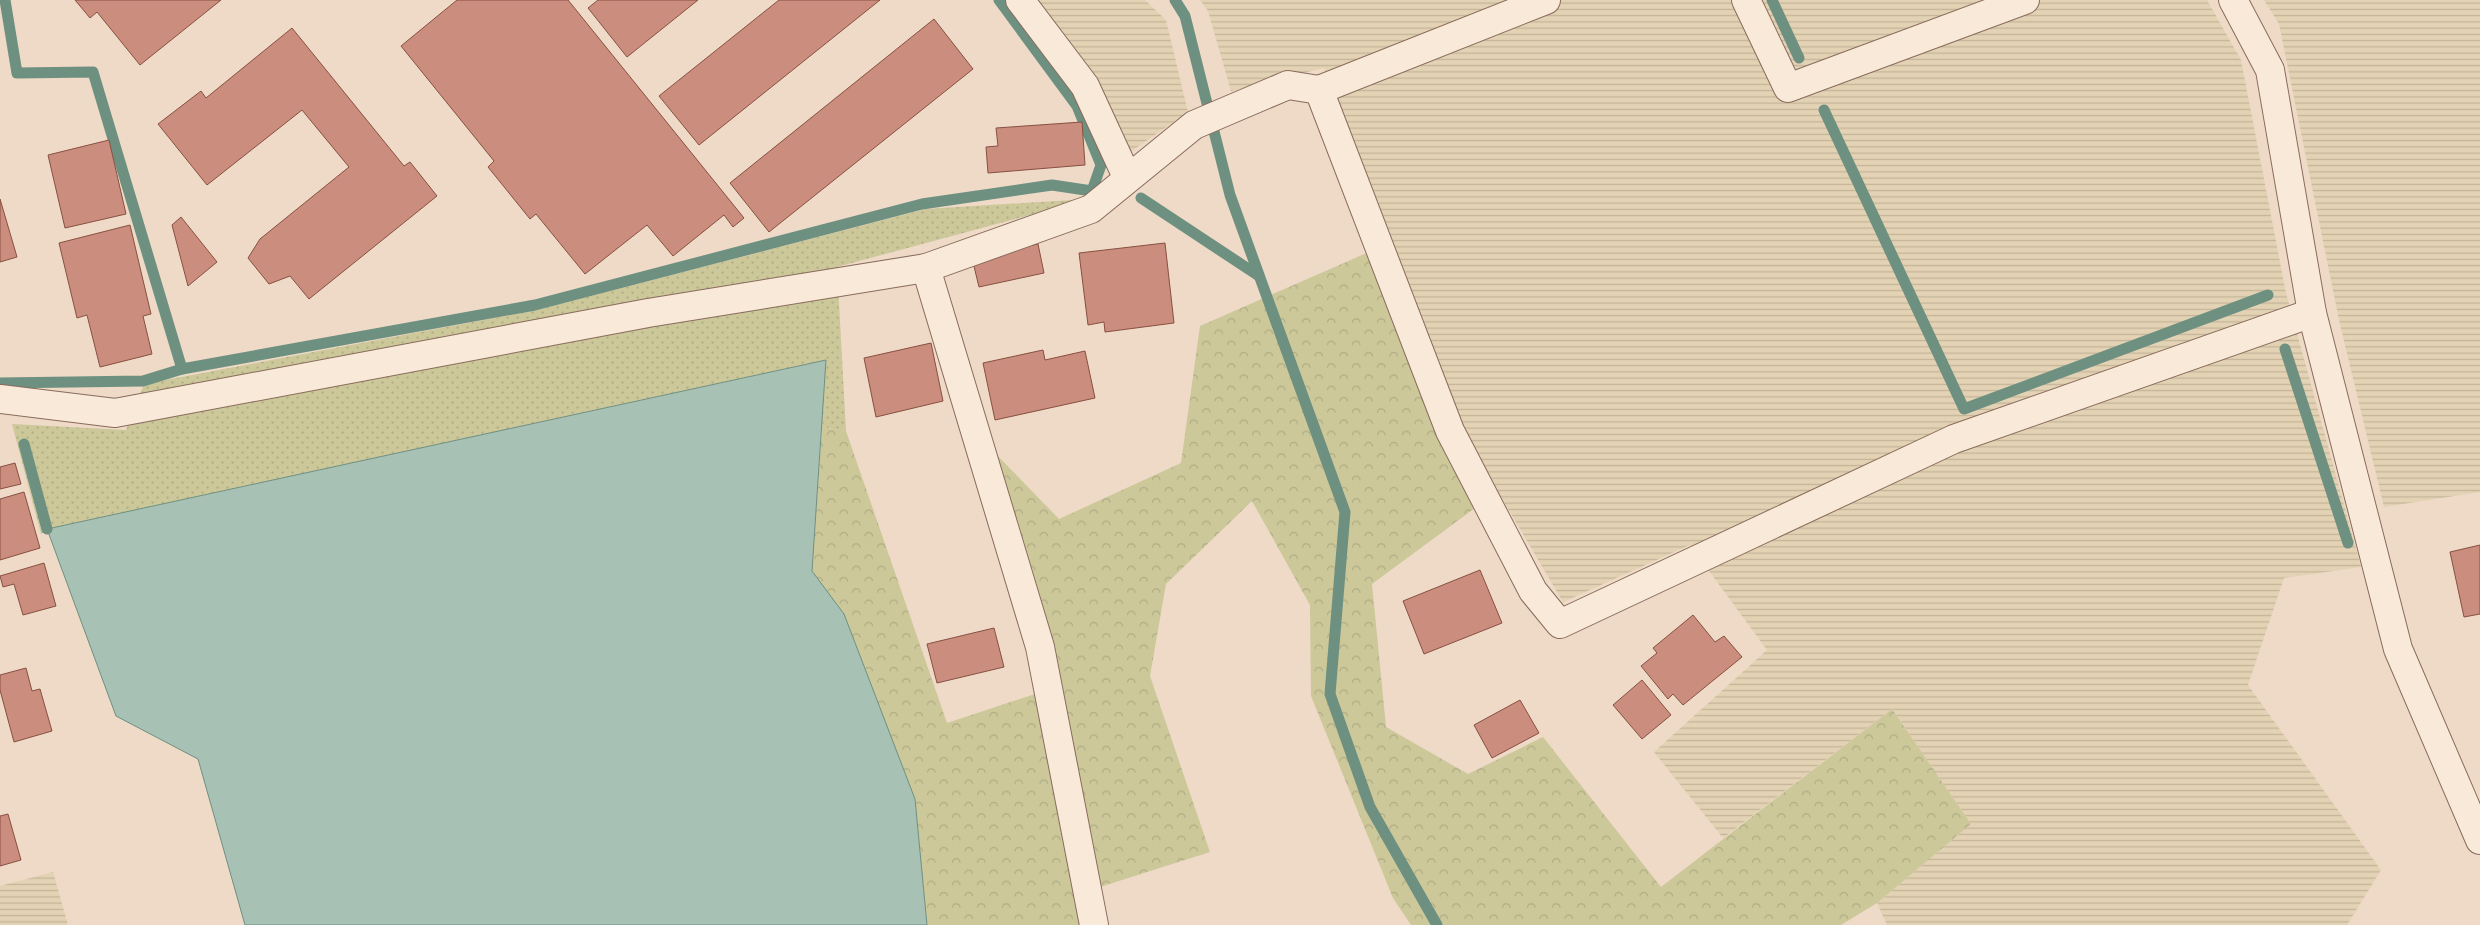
<svg xmlns="http://www.w3.org/2000/svg" width="2480" height="925" font-family="'Roboto Serif',serif">
  <defs>
    <pattern id="farmland-rules" width="6" height="5" patternUnits="userSpaceOnUse" patternTransform="scale(1.25)"><rect width="6" height="5" fill="#e3d2b3"/><path d="M0 2.5h6" fill="none" stroke="#c4b49a"/></pattern>
    <pattern id="grass-dots" width="8" height="8" patternUnits="userSpaceOnUse" patternTransform="scale(1.25)"><rect width="8" height="8" fill="#ccc89a"/><path d="M2 2h.1M6 6h.1" fill="none" stroke="#b0ac84" stroke-width="1.8" stroke-linecap="round"/></pattern>
    <pattern id="forest-crowns" width="20" height="18" patternUnits="userSpaceOnUse" patternTransform="scale(1.25)"><rect width="20" height="18" fill="#ccc89a"/><path d="M2 6a3 3 0 1 1 6 0M12 15a3 3 0 1 1 6 0" fill="none" stroke="#b0ac84"/></pattern>
  </defs>
  <rect width="100%" height="100%" fill="#eedac6"/>
  <g fill="url(#farmland-rules)">
    <path d="M1037,0h108l21,20 22,92 -59,41z"/>
    <path d="M1200,0h1007l34,60 45,233 75,274 -77,11 -36,107 133,185 -34,55h-460l-10,-22 94,-79 -79,-115 -169,129 -69,-86 113,-102 -77,-105 -127,57 -102,-173 -137,-361 -93,23 -23,-80z"/>
    <path d="M2264,0h216v492l-96,15 -45,-187 -60,-296z"/>
    <path d="M53,872l15,53h-68v-39z"/>
  </g>
  <path fill="url(#grass-dots)" d="M1089,199l-252,68 9,164 -24,-4 3,-67 -778,169 -6,5 -29,-110 114,6 18,-46 393,-74 389,-101z"/>
  <path fill="url(#forest-crowns)" d="M1369,252l110,253 -107,79 14,143 82,47 75,-37 118,150 231,-178 79,115 -94,79 -36,22h-430l-18,-27 -82,-202 -1,-91 -58,-104 -86,83 -16,92 60,176 -132,42 4,31h-155l-12,-126 -103,-228 10,-144 24,4 101,292 88,-29 -43,-244 67,69 122,-56 19,-137z"/>
  <path fill="#a7c1b4" stroke="#6e9080" d="M826,360l-14,211 32,43 71,185 12,126h-682l-47,-166 -82,-43 -69,-187z"/>
  <g fill="none" stroke-linecap="round" stroke-linejoin="round">
    <g stroke="#6e9080" stroke-width="11">
      <path d="M1175,0l10,16 45,179 115,317 -15,182 40,113 67,118"/>
      <path d="M1772,0l27,58"/>
      <path d="M1824,110l140,299 304,-114"/>
      <path d="M1141,198l118,78"/>
      <path d="M2285,349l63,194"/>
      <path d="M182,369l353,-64 387,-101 130,-19 40,6 9,-26 -24,-59 -78,-106"/>
      <path d="M0,383l143,-2 39,-12 -89,-297 -76,1 -12,-73"/>
      <path d="M24,444l23,85"/>
    </g>
  </g>
  <g fill="#cb8d7d" stroke="#875042">
    <path d="M75,0h146l-81,65 -43,-53 -7,6z"/>
    <path d="M457,0h111l176,218 -11,9 -9,-12 -51,41 -26,-31 -62,49 -49,-60 -6,5 -42,-52 6,-6 -93,-115z"/>
    <path d="M598,0h100l-71,57 -39,-49z"/>
    <path d="M779,0h101l-181,145 -40,-49z"/>
    <path d="M934,19l39,50 -204,163 -39,-49z"/>
    <path d="M292,28l112,138 6,-4 27,34 -128,103 -19,-23 -21,8 -21,-26 12,-19 89,-72 -47,-57 -95,75 -49,-61 43,-33 5,7z"/>
    <path d="M1082,122l3,43 -97,8 -2,-26 12,-1 -2,-18z"/>
    <path d="M109,140l17,74 -61,14 -17,-73z"/>
    <path d="M0,199l17,58 -17,5z"/>
    <path d="M181,217l36,45 -29,24 -16,-61z"/>
    <path d="M130,225l21,89 -8,2 9,38 -52,13 -13,-52 -10,3 -18,-75z"/>
    <path d="M1165,243l9,80 -69,9 -1,-10 -16,3 -9,-72z"/>
    <path d="M1038,244l6,29 -65,14 -7,-29z"/>
    <path d="M931,343l12,58 -67,16 -12,-59z"/>
    <path d="M1043,350l2,10 40,-9 10,47 -100,22 -12,-57z"/>
    <path d="M15,463l6,21 -21,5v-22z"/>
    <path d="M24,492l16,56 -40,12v-61z"/>
    <path d="M2480,545v69l-16,3 -14,-65z"/>
    <path d="M44,563l12,43 -33,9 -9,-31 -11,3 -3,-11z"/>
    <path d="M1480,570l22,53 -78,31 -21,-53z"/>
    <path d="M1693,615l22,27 9,-6 18,21 -59,48 -10,-11 -5,5 -27,-33 16,-13 -4,-5z"/>
    <path d="M994,628l10,39 -67,16 -10,-39z"/>
    <path d="M26,668l6,23 8,-2 12,42 -38,11 -14,-52v-15z"/>
    <path d="M1642,680l29,35 -29,24 -29,-34z"/>
    <path d="M1520,700l19,33 -47,25 -18,-33z"/>
    <path d="M8,814l13,46 -21,6v-50z"/>
  </g>
  <g fill="none" stroke-linecap="round" stroke-linejoin="round">
    <defs>
      <g id="street">
        <path d="M1020,0l65,86 42,91"/>
        <path d="M1746,0l42,88 237,-88"/>
        <path d="M2233,0l37,70 42,243 86,336 82,191"/>
        <path d="M1319,90l227,-90"/>
        <path d="M926,268l114,379 54,278"/>
        <path d="M0,399l115,14 533,-100 278,-45 165,-59 103,-84 94,-40 31,5 131,341 83,160 27,33 394,-185 358,-126"/>
      </g>
    </defs>
    <use href="#street" stroke="#896b5c" stroke-width="30"/>
    <use href="#street" stroke="#f8e9d9" stroke-width="28"/>
  </g>
</svg>
